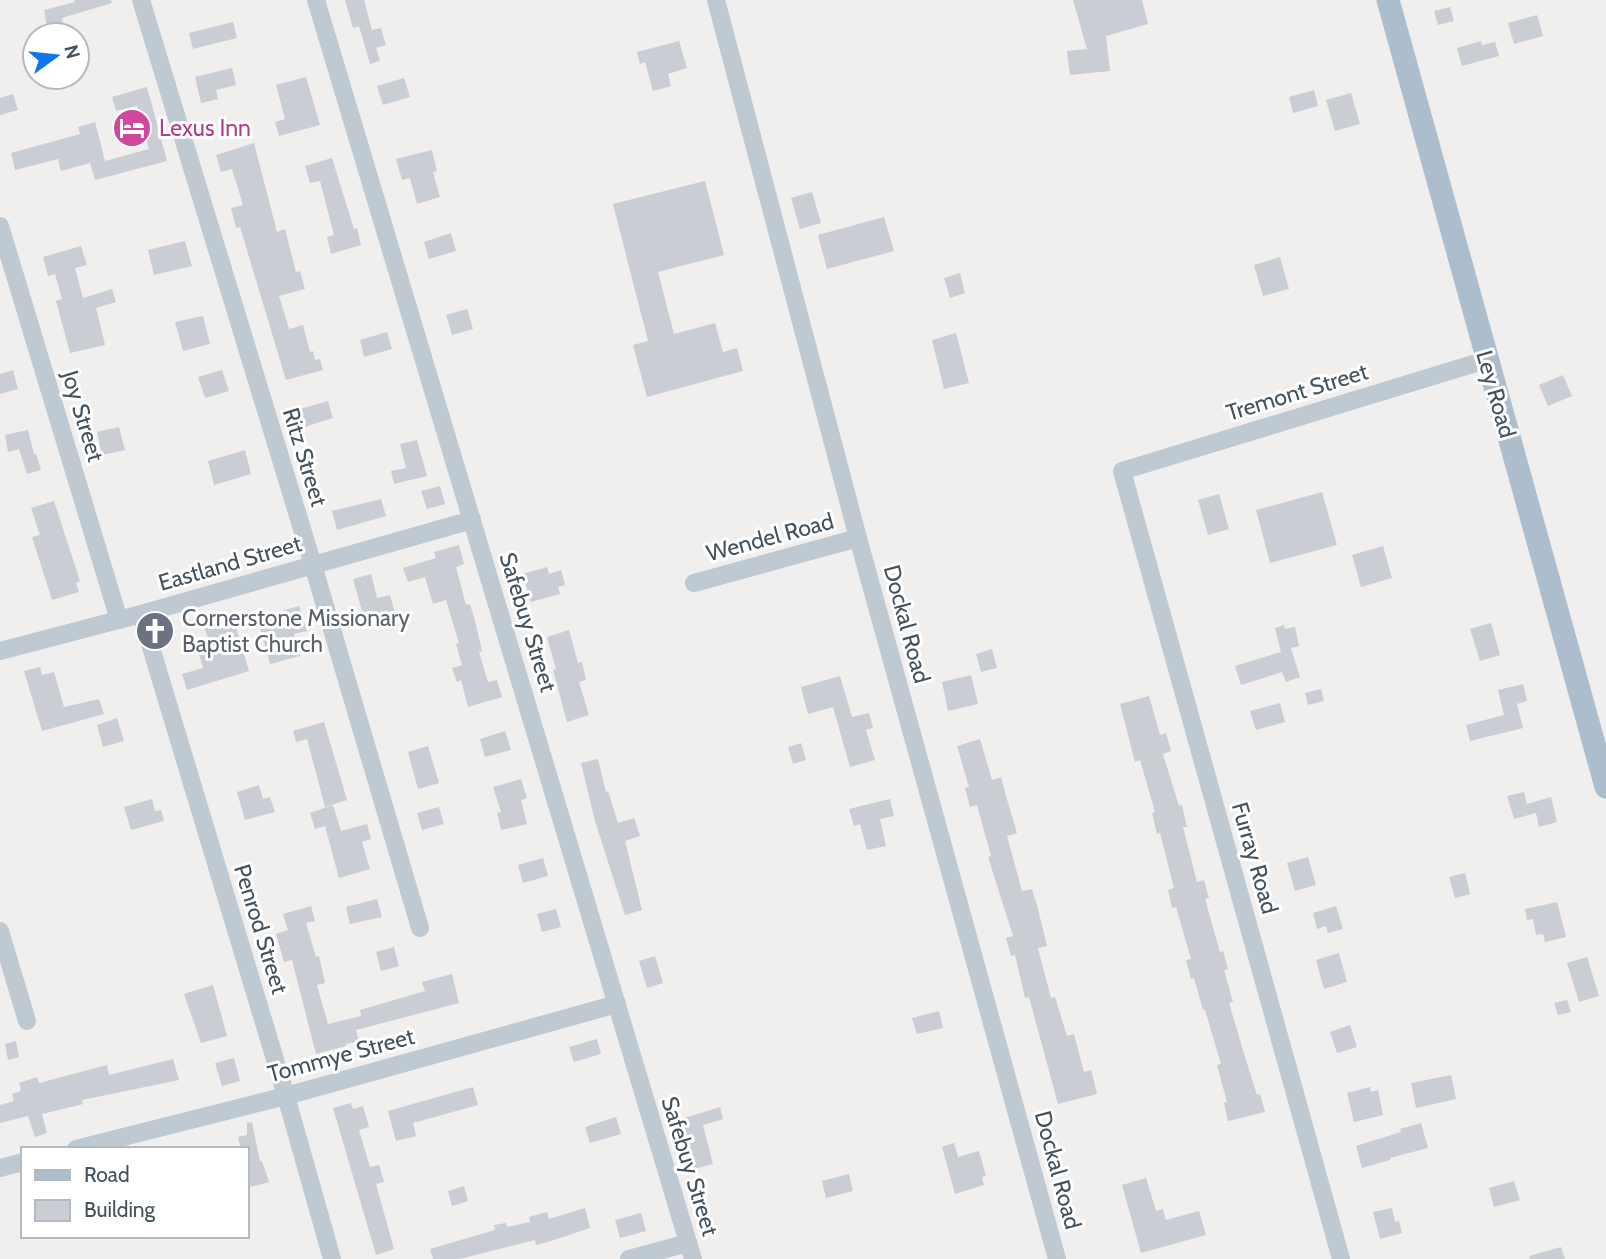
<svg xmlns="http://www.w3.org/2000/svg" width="1606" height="1259" font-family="Cabin,sans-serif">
  <rect width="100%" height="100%" fill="#f1eeee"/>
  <g fill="#cacdd3">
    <path d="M74,0h37l1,3 -50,15 1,5 -16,4 -3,-17 31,-8z"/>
    <path d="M345,0h19l8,30 9,-2 5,17 -10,3 4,13 -10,3 -11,-38 -6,2z"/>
    <path d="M1073,0h69l6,24 -42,12 4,35 -40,4 -3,-24 20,-2z"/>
    <path d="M1450,7l4,14 -16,4 -4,-14z"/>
    <path d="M1537,15l6,21 -29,8 -6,-21z"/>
    <path d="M233,22l4,16 -44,11 -4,-16z"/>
    <path d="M679,41l8,27 -19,6 3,12 -18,5 -8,-29 -5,2 -3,-12z"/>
    <path d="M1481,41l1,4 13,-3 4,14 -37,10 -5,-18z"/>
    <path d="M232,68l4,17 -20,5 2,9 -17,4 -6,-26z"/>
    <path d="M306,77l14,48 -41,11 -4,-14 10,-3 -9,-34z"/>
    <path d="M404,78l6,19 -27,8 -6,-19z"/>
    <path d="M147,87l20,74 -72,19 -5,-17 -29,8 -3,-12 -43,11 -4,-17 69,-19 -2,-7 17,-5 10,39 44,-12 -12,-43 -21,5 -4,-14z"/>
    <path d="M1314,90l4,16 -25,7 -4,-16z"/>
    <path d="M1351,93l9,31 -25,7 -9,-31z"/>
    <path d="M13,94l5,16 -18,5v-17z"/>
    <path d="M254,143l23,89 8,-3 11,43 4,-1 5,18 -26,7 10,33 14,-4 7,27 3,-1 2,9 5,-1 3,11 -37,10 -46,-153 -4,1 -5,-20 12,-3 -11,-36 -11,3 -5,-17z"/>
    <path d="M432,150l5,21 -4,1 7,25 -23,7 -7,-26 -8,2 -6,-21z"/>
    <path d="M332,158l22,71 3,-1 4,17 -30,9 -4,-17 7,-2 -14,-54 -10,2 -5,-17z"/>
    <path d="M705,181l19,74 -66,17 16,62 41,-11 8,29 14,-4 6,23 -96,26 -14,-52 15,-4 -35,-137z"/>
    <path d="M812,192l9,31 -21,6 -9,-31z"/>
    <path d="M884,217l10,34 -67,18 -9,-34z"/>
    <path d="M451,233l5,18 -27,8 -5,-17z"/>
    <path d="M185,241l7,25 -38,9 -6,-25z"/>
    <path d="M81,246l6,19 -12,3 8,30 29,-9 4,13 -20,6 9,37 -35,8 -14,-52 6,-2 -7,-25 -7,2 -5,-19z"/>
    <path d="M1280,257l9,32 -26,7 -9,-31z"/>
    <path d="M960,273l5,20 -15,5 -6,-20z"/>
    <path d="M467,309l6,20 -21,6 -6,-20z"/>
    <path d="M203,316l7,28 -27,7 -8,-29z"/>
    <path d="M387,332l5,17 -28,8 -4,-17z"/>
    <path d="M956,333l13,50 -25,6 -12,-49z"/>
    <path d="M13,370l5,19 -18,5v-20z"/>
    <path d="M222,370l7,21 -24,7 -7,-21z"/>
    <path d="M1563,375l9,21 -24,10 -9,-21z"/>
    <path d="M328,401l5,17 -35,11 -5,-18z"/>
    <path d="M119,427l6,23 -23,5 -5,-23z"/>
    <path d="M28,430l6,24h2l5,16 -14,4 -8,-25 -11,3 -3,-17z"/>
    <path d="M417,440l10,36 -33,8 -3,-13 15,-3 -6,-24z"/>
    <path d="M245,450l6,24 -37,11 -6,-24z"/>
    <path d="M440,486l5,18 -18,5 -6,-18z"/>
    <path d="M1322,492l15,53 -67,18 -14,-53z"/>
    <path d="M1219,494l10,35 -21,6 -10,-35z"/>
    <path d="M381,499l5,17 -49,14 -5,-19z"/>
    <path d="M54,501l26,80 -4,2 3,9 -27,8 -20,-63 8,-2 -9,-27z"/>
    <path d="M459,545l5,19 -8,3 10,38 4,-1 5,17 7,30 -3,1 9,30 9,-2 5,17 -34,10 -7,-27 -4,2 -5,-14 10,-3 -6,-21 3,-1 -13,-43 -13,4 -8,-27 -17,5 -5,-14 33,-10 -2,-6z"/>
    <path d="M1383,546l9,32 -31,9 -9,-32z"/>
    <path d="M547,567l2,7 12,-4 4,15 -7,2 2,7 -29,8 -8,-28z"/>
    <path d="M371,574l6,24 13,-3 5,18 -30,9 -12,-43z"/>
    <path d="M299,606l8,25 -13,3 6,22 -30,8 -13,-46z"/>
    <path d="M232,614l17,57 -62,19 -5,-16 21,-6 -5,-17 13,-4 -8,-24z"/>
    <path d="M1491,623l9,32 -20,6 -10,-32z"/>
    <path d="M1284,625l1,4 10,-2 4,19 -8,2 9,29 -14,5 -4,-10 -41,13 -6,-19 46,-14 -6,-24z"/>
    <path d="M569,630l9,33 4,-1 4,18 -7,2 10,33 -22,7 -14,-52 3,-1 -9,-32z"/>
    <path d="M992,649l5,19 -16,4 -5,-18z"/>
    <path d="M40,667l2,8 12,-3 10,35 35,-8 5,15 -62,17 -18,-60z"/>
    <path d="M971,675l7,29 -30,7 -6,-29z"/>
    <path d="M840,676l12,41 17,-4 4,15 -7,2 9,30 -25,7 -17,-60 -25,7 -7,-27z"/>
    <path d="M1523,684l4,17 -10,3 6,24 -53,13 -4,-16 38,-10 -6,-25z"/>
    <path d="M1321,689l3,12 -16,4 -3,-12z"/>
    <path d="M1149,696l11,39 6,-2 5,18 -8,3 16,52 3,-1 5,22h-4l14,55 7,-2 5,18 -4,1 15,53 3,-1 5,18 -4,1 9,32 -4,1 16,54 12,38 3,-1 5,18 -37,9 -4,-18 3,-1 -10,-37 4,-1 -16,-54h-2l-9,-32 -3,1 -5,-19 5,-1 -15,-52 -4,1 -4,-18 6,-2 -14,-55 -3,1 -5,-21 3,-1 -15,-52 -5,2 -15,-58z"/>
    <path d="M1280,703l5,19 -29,8 -6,-19z"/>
    <path d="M117,718l7,23 -21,6 -6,-22z"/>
    <path d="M324,722l23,78 -22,7 -18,-68 -11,3 -3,-11z"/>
    <path d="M505,731l6,19 -26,7 -5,-18z"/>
    <path d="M980,739l12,41 9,-3 5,19 11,37 -10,3 15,55 10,-2 6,20 9,37 -9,2 13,50 4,-1 12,39 7,-2 10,38 7,-2 6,24 -39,10 -29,-107 -4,1 -10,-43 -4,1 -5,-18 7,-2 -25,-79 3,-1 -14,-51 -7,2 -5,-19 4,-1 -12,-41z"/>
    <path d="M801,743l5,17 -13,4 -5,-17z"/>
    <path d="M428,746l11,37 -21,6 -10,-37z"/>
    <path d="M598,759l8,33 2,-1 10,32 16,-5 6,18 -15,5 17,69 -17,5 -30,-94 -14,-58z"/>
    <path d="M521,779l6,19 -6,2 6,24 -26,6 -4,-17 4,-1 -8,-25z"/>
    <path d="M259,785l4,14 7,-2 5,15 -30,8 -8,-28z"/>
    <path d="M1524,792l3,12 24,-7 6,25 -18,5 -3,-14 -22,6 -7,-23z"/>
    <path d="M152,799l3,12 6,-1 3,11 -33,9 -7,-23z"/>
    <path d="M890,799l4,17 -14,3 6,27 -19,4 -7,-26 -6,2 -5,-17z"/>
    <path d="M333,805l8,26 26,-7 4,15 -9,3 8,27 -31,9 -14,-52 -10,3 -5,-16z"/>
    <path d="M439,807l5,17 -22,6 -5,-17z"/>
    <path d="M1308,857l8,28 -21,6 -8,-28z"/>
    <path d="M543,858l5,18 -25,7 -5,-18z"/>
    <path d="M1465,873l5,21 -15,4 -6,-21z"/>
    <path d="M377,899l5,18 -32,7 -4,-17z"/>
    <path d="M1557,902l9,35 -21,5 -2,-8 -7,1 -3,-16 -6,1 -2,-11z"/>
    <path d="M311,906l4,15 -9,2 10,34 3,-1 6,27 -8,2 11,39 33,-8 -1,-6 65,-19 -3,-9 30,-8 7,29 -103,27 3,11 -13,3v2l-30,8 -24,-94 -8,2 -8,-28 12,-4 -5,-16z"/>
    <path d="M1336,906l7,23 -15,4 -2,-7 -9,3 -4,-16z"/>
    <path d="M556,909l5,18 -19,5 -5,-18z"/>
    <path d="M394,947l5,19 -18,5 -5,-19z"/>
    <path d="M1339,953l8,29 -23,7 -8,-29z"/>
    <path d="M655,956l8,27 -16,5 -8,-27z"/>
    <path d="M1587,957l12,39 -20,6 -12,-39z"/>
    <path d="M213,985l14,51 -26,7 -17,-49z"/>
    <path d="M1567,1000l4,12 -13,3 -4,-12z"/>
    <path d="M939,1011l4,17 -26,6 -5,-16z"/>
    <path d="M1350,1025l7,22 -20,6 -7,-21z"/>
    <path d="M597,1039l4,15 -27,8 -5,-15z"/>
    <path d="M16,1041l3,16 -11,3 -3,-16z"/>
    <path d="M234,1058l6,23 -18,5 -7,-23z"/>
    <path d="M173,1059l6,21 -97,20 1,4 -41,10 5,19 -12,4 -7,-21 -28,7v-18l14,-4 -2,-7 9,-3 -2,-8 18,-6 2,6 68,-18 2,10z"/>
    <path d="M1451,1075l5,24 -40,9 -5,-25z"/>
    <path d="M473,1087l5,18 -65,18 3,13 -20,5 -8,-30z"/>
    <path d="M1370,1087l1,5 7,-2 5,25 -29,7 -7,-29z"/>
    <path d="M351,1103l2,6 10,-3 6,21 -10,3 11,37 9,-2 5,17 -8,2 18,65 -18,6 -43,-147z"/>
    <path d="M720,1107l3,12 -20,6 10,39 -19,5 -13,-50z"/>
    <path d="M616,1117l5,17 -31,9 -5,-16z"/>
    <path d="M252,1122l8,39h2l7,21 -18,5 -4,-13v-25h-6l-3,-12 9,-2v-12z"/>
    <path d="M1421,1123l7,25 -38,10v2l-28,8 -6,-22 45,-14 -1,-3z"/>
    <path d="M954,1143l4,14 21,-6 7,25 -4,1 2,8 -29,9 -13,-47z"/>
    <path d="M849,1174l4,17 -27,7 -4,-17z"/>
    <path d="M1146,1178l10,33 7,-2 3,11 33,-9 7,24 -65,18 -19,-68z"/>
    <path d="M1514,1181l6,19 -26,7 -5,-19z"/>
    <path d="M464,1186l4,15 -16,5 -4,-15z"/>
    <path d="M585,1208l5,20 -36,12 -18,5 -1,-5 -75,19h-27l-3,-10 65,-19 -1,-5 12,-2 1,4 23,-5 -1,-5 18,-5 2,7z"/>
    <path d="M1392,1208l3,14 4,-1 3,12 -22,6 -7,-27z"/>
    <path d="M641,1213l5,18 -26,7 -5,-18z"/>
    <path d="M1561,1247l4,12h-35l-1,-3z"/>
  </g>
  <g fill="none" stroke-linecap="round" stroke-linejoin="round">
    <g stroke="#bec9d1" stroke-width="18">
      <path d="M141,0l172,565 107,363"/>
      <path d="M316,0l377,1259"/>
      <path d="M716,0l142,538 199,721"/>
      <path d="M0,226l119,394"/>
      <path d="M694,583l164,-45"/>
      <path d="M141,614l145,482 46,163"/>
      <path d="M0,651l141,-37 331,-94"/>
      <path d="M0,931l27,90"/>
      <path d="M76,1149l210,-53 331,-92"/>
      <path d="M0,1168l23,-6"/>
      <path d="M629,1259l59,-16"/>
      <path d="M1341,1259l-219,-788 364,-111"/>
    </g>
    <path stroke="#acbece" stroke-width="23" d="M1388,0l218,787"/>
  </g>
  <defs>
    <symbol id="hotel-disc" viewBox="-11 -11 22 22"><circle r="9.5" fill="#d1479c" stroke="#fff"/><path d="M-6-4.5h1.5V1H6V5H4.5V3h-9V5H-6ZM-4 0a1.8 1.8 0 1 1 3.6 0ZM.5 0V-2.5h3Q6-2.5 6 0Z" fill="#fff"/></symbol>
    <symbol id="church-disc" viewBox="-11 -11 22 22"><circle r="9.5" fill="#6b7280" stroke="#fff"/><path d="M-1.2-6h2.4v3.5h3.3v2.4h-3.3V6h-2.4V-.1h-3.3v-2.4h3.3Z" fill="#fff"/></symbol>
  </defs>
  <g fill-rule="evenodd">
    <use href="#hotel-disc" x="110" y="106" width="44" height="44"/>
    <use href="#church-disc" x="133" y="609" width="44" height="44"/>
  </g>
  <g text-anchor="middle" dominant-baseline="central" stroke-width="6" stroke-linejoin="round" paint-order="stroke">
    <g font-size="23" fill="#b23c85" stroke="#fff" text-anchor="start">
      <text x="159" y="128">Lexus Inn</text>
    </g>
    <g font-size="23" fill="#45525c" stroke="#fff">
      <text transform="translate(1297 392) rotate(-17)">Tremont Street</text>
      <text transform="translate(1496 394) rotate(74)">Ley Road</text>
      <text transform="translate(83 416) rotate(73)">Joy Street</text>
      <text transform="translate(305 457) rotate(73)">Ritz Street</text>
      <text transform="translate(770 537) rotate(-15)">Wendel Road</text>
      <text transform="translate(230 563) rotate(-16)">Eastland Street</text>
      <text transform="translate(528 622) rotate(73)">Safebuy Street</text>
      <text transform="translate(907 624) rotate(75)">Dockal Road</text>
      <text transform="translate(1255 858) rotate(74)">Furray Road</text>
      <text transform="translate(261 929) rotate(73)">Penrod Street</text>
      <text transform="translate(341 1055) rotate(-15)">Tommye Street</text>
      <text transform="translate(690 1166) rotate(73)">Safebuy Street</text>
      <text transform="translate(1058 1170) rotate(75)">Dockal Road</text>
    </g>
    <g font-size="23" fill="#5b616d" stroke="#fff" text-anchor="start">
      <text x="182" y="618">Cornerstone Missionary<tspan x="182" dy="26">Baptist Church</tspan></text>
    </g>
  </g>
  <rect x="21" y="1147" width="228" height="91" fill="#ffffff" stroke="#b5babe" stroke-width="2"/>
  <rect x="35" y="1170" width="35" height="10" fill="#acbece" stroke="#b5babe" stroke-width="2"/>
  <text x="84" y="1182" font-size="21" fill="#45525c">Road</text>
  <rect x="35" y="1200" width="35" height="21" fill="#cacdd3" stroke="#b5babe" stroke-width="2"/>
  <text x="84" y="1217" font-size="21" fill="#45525c">Building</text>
  <g transform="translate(56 56) rotate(75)"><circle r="33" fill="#ffffff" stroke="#b5babe" stroke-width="2"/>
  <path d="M0-5L12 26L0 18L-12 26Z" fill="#1075e8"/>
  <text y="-10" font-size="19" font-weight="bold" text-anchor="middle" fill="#45525c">N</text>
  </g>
</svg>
